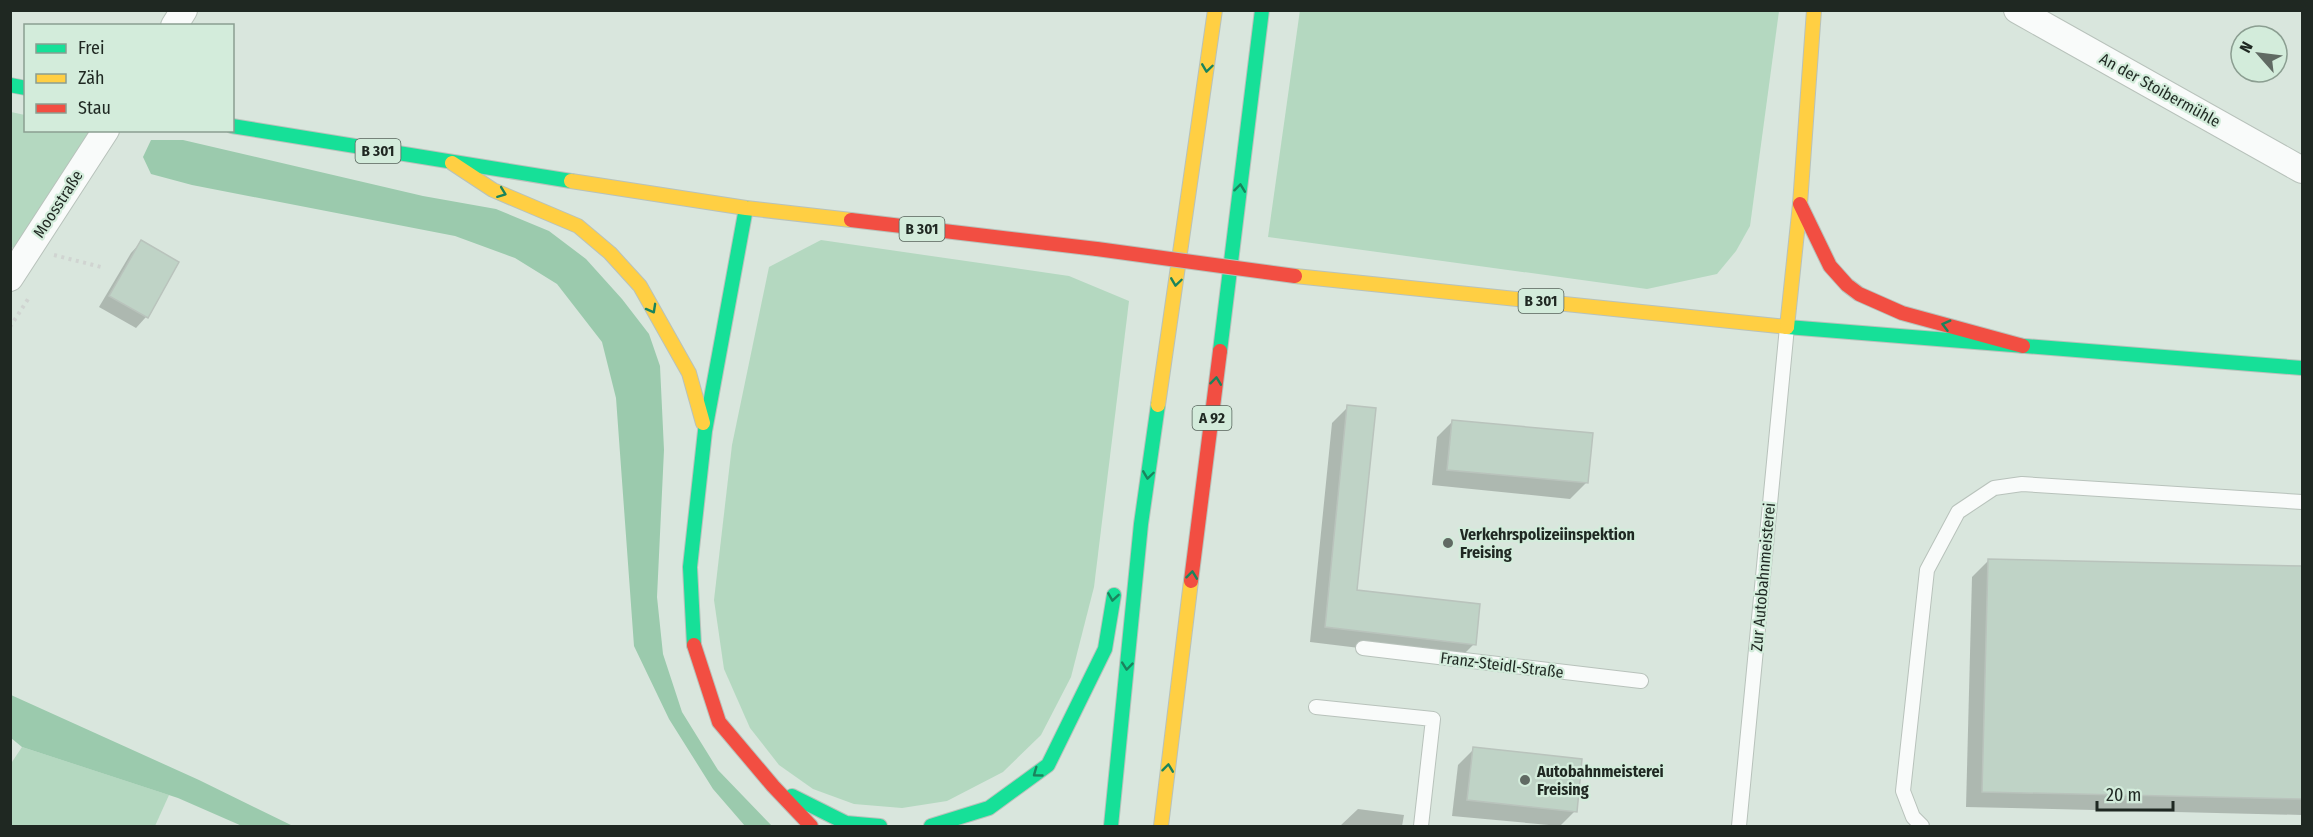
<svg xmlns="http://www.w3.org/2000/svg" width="2313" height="837" font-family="'Fira Sans Condensed',sans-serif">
  <rect width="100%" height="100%" fill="#d9e6dd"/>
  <g fill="#b4d8c0">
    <path d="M1300,10l479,1 -29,215 -14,25 -19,23 -70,15 -379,-52z"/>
    <path d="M11,112l14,3 1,15 69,1 -76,119 -6,-3 -2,3z"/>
    <path d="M821,240l248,36 60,25 -35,286 -23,90 -30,58 -38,37 -56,29 -45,7 -48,-4 -41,-15 -34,-24 -29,-37 -26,-59 -10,-69 18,-155 37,-178z"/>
    <path d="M22,747l147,48 -14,31h-144l-1,-61z"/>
  </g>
  <g fill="#9bcaad">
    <path d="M151,140h32l240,56 73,13 53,22 37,28 36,40 27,35 11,32 4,84 -7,147 6,57 19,58 36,58 54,56h-27l-32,-37 -44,-70 -35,-73 -18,-248 -14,-56 -45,-58 -42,-26 -60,-22 -263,-51 -41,-11 -8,-17z"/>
    <path d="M11,695l188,85 94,46h-51l-64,-28 -156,-51 -11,-9z"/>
  </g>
  <g fill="#0003">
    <path d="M141,242l36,21 -31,54 -10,11 -37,-21 32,-54z"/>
    <path d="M1348,407l7,184 119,53 -16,16 -148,-18 22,-219z"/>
    <path d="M1453,421l133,62 -16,16 -138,-14 5,-48z"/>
    <path d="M1988,561l314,7v247l-336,-8 6,-230z"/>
    <path d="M1474,749l101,62 -15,15 -108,-10 6,-51z"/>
    <path d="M1358,809l46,6 -2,11h-62z"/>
  </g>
  <g fill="#bfd3c6" stroke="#b9c3bc" stroke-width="1.5">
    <path d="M141,240l38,22 -31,56 -39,-22z"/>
    <path d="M1347,405l29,3 -19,182 123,14 -4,41 -151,-18z"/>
    <path d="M1452,420l141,13 -5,50 -141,-13z"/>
    <path d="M1988,559l314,7v233l-320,-7z"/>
    <path d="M1473,747l109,12 -5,53 -110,-12z"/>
  </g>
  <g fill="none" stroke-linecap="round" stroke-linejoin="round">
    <defs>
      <g id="lane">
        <path d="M1363,648l278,33"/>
        <path d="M1316,707l117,12 -12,107"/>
        <path d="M1739,826l48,-499"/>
        <path d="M1922,826l-9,-9 -10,-26 24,-221 31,-58 36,-24 28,-4 280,18"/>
      </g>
      <g id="street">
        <path d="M2017,10l285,160"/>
        <path d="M174,26l10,-16"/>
        <path d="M10,278l96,-148"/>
      </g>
      <g id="fast">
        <path d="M10,85l16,3"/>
        <path d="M232,126l339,55"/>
        <path d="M1787,327l515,41"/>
        <path d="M1220,351l42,-341"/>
        <path d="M694,645l-4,-78 15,-136 41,-223"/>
        <path d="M792,796l54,27 34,3"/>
        <path d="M931,826l58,-18 59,-43 57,-116 9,-54"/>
        <path d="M1111,826l30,-302 17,-119"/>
      </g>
      <g id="slow">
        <path d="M452,163l41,27 85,36 32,27 30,33 49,87 14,50"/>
        <path d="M571,181l175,27 105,12"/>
        <path d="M1295,276l492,51"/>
        <path d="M1787,327l13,-123 14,-194"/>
        <path d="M1158,405l57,-395"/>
        <path d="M1161,826l30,-245"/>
      </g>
      <g id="jam">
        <path d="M1800,204l30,62 17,19 12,9 43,19 121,33"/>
        <path d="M851,220l246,29"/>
        <path d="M1191,581l29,-230"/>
        <path d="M694,645l25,77 54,64 38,40"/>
      </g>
    </defs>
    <use href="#lane" stroke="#b8c2bb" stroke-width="16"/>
    <use href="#street" stroke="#b8c2bb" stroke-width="28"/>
    <use href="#fast" stroke="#b8c2bb" stroke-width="16"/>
    <use href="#slow" stroke="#b8c2bb" stroke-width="16"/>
    <use href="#jam" stroke="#b8c2bb" stroke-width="16"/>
    <g stroke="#d0d4d1" stroke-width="4" stroke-dasharray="3 4.5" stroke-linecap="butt">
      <path d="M54,255l47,12"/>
      <path d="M10,327l20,-31"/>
    </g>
    <use href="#lane" stroke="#f9fbfa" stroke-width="14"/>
    <use href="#street" stroke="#f9fbfa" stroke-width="26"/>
    <use href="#fast" stroke="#16e098" stroke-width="14"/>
    <use href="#slow" stroke="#ffcf43" stroke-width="14"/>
    <use href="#jam" stroke="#f24e42" stroke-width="14"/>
    <defs>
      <path id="jam-bridge" d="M1097,249l198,27"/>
    </defs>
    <use href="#jam-bridge" stroke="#b8c2bb" stroke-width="16" stroke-linecap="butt"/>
    <use href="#jam-bridge" stroke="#f24e42" stroke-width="14"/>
  </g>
  <defs><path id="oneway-chevron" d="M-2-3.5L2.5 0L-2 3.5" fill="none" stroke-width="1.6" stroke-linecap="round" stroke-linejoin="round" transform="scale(1.5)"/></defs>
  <g stroke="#1a845d">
    <use href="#oneway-chevron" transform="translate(1207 68) rotate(98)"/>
    <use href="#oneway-chevron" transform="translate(1240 188) rotate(-83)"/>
    <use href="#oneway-chevron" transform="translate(502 193) rotate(21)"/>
    <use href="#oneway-chevron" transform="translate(1176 282) rotate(98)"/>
    <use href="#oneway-chevron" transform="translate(652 309) rotate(61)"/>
    <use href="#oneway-chevron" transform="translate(1946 325) rotate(-165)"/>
    <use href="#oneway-chevron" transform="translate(1216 381) rotate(-83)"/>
    <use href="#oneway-chevron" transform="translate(1148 475) rotate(98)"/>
    <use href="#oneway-chevron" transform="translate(1192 575) rotate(-83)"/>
    <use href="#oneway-chevron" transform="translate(1113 597) rotate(99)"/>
    <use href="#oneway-chevron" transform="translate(1127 666) rotate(96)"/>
    <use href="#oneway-chevron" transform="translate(1168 768) rotate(-83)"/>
    <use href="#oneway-chevron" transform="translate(1037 773) rotate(144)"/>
  </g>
  <g fill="#606a63" stroke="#d3ecdb" stroke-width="2">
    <circle cx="1448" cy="543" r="6"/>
    <circle cx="1525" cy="780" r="6"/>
  </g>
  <g text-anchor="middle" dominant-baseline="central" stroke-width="4.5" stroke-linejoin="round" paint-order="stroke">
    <g fill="#d3ecdb" stroke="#55635a" stroke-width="1.5">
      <rect x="355.5" y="139" width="45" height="24" rx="4.5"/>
      <rect x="899.5" y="217" width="45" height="24" rx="4.5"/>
      <rect x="1518.5" y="289" width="45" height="24" rx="4.5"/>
      <rect x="1192.5" y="406" width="39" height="24" rx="4.5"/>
    </g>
    <g font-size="15" font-weight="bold" fill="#1f2822">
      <text x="378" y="151">B 301</text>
      <text x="922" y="229">B 301</text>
      <text x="1541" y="301">B 301</text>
      <text x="1212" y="418">A 92</text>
    </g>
    <g font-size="16" fill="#1f2822" stroke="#d3ecdb">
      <text transform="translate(2160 90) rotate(29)">An der Stoibermühle</text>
      <text transform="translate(58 204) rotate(-57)">Moosstraße</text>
      <text transform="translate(1763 577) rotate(-85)">Zur Autobahnmeisterei</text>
      <text transform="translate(1502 665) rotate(7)">Franz-Steidl-Straße</text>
    </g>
    <g font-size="16" font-weight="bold" fill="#1f2822" stroke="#d3ecdb" text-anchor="start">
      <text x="1460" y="534">Verkehrspolizeiinspektion<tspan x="1460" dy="18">Freising</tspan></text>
      <text x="1537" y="771">Autobahnmeisterei<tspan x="1537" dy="18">Freising</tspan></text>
    </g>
  </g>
  <rect width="2313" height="837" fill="none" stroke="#1f2822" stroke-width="24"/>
  <rect x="24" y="24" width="210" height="108" fill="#d3ecdb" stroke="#8b9e91" stroke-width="1.5"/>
  <rect x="36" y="44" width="30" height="9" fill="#16e098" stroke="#8b9e91" stroke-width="1.5"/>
  <text x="78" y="54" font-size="18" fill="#1f2822">Frei</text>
  <rect x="36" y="74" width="30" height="9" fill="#ffcf43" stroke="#8b9e91" stroke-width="1.5"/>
  <text x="78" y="84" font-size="18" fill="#1f2822">Zäh</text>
  <rect x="36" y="104" width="30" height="9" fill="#f24e42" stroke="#8b9e91" stroke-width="1.5"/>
  <text x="78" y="114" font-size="18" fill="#1f2822">Stau</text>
  <g transform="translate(2259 54) rotate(298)"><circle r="28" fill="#d3ecdb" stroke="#8b9e91" stroke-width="1.5"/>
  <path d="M0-4.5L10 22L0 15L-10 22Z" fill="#606a63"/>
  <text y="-9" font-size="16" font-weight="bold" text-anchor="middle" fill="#1f2822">N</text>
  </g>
  <path d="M2097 801v9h76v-9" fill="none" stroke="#1f2822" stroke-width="3"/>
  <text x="2106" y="801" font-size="18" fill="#1f2822" stroke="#d3ecdb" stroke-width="4.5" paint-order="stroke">20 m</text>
</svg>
